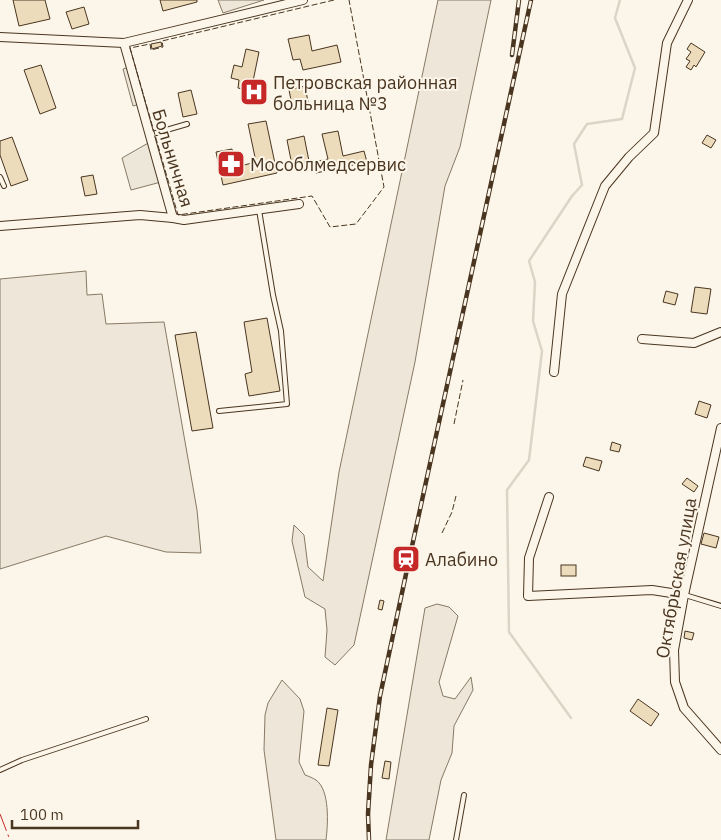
<svg xmlns="http://www.w3.org/2000/svg" width="721" height="840" font-family="'IBM Plex Sans',sans-serif">
  <rect width="100%" height="100%" fill="#fbf6e9"/>
  <g fill="#ede6d9" stroke="#887966">
    <path d="M218,0h46l-41,13z"/>
    <path d="M438,0h53l-31,147 -15,39 -30,176 -61,283 -19,20 -10,-8 2,-27 -2,-21 -20,-12 -13,-56 2,-16 10,10 4,32 15,14 16,-109z"/>
    <path d="M86,271l1,24 15,-1 4,30 58,-2 33,188 4,43 -35,-1 -60,-16 -106,33v-290z"/>
    <path d="M437,604l12,3 9,9 -19,66 4,14 12,3 16,-22 2,13 -19,36 -2,27 -11,27 -12,60h-43l39,-232z"/>
    <path d="M282,680l18,19 4,12 -5,51 6,13c3,1 8,3 11,5 14,10 12,44 10,60h-50l-12,-90 1,-35 3,-12z"/>
  </g>
  <g fill="#ede7d9" stroke="#887966">
    <path d="M129,67l11,37 -7,2 -10,-37z"/>
    <path d="M150,142l11,40 -30,8 -9,-32z"/>
  </g>
  <g fill="none" stroke-linecap="round" stroke-linejoin="round">
    <path stroke="#dcd4c6" stroke-width="2.5" d="M571,718l-62,-86 -2,-142 22,-30 13,-109 -9,-30 2,-39 -6,-21 43,-65 10,-11 -8,-41 13,-20 35,-5 13,-51 -20,-50 5,-18"/>
  </g>
  <g fill="#ecdcbc" stroke="#4a3520">
    <path d="M13,0h32l5,19 -31,7z"/>
    <path d="M160,0h37v2l-34,9z"/>
    <path d="M84,7l5,17 -17,5 -6,-17z"/>
    <path d="M309,35l3,16 25,-6 4,17 -38,8 -3,-11 -7,1 -5,-21z"/>
    <path d="M161,42l1,4 -10,3 -1,-5z"/>
    <path d="M691,43l14,9 -9,15 -2,-2 -3,5 -5,-3 4,-6 -4,-2 5,-7 -4,-3z"/>
    <path d="M246,49l13,3 -8,39 -13,-3 1,-8 -8,-2 3,-13 8,2z"/>
    <path d="M41,65l15,43 -16,6 -16,-44z"/>
    <path d="M305,86l4,21 -16,3 -4,-20z"/>
    <path d="M191,90l6,24 -14,3 -5,-24z"/>
    <path d="M266,121l11,52 -54,12 -7,-33 16,-3 4,18 20,-5 -8,-38z"/>
    <path d="M338,131l5,25 21,-5 3,11 -51,11 -2,-11 14,-3 -6,-25z"/>
    <path d="M707,135l9,5 -5,8 -9,-5z"/>
    <path d="M304,136l5,25 -17,4 -5,-25z"/>
    <path d="M12,137l16,43 -17,6 -11,-31v-14z"/>
    <path d="M93,175l4,19 -12,2 -4,-19z"/>
    <path d="M695,287l16,2 -4,25 -16,-2z"/>
    <path d="M666,291l12,3 -3,11 -12,-3z"/>
    <path d="M267,318l13,73 -31,5 -4,-22 7,-2 -8,-50z"/>
    <path d="M196,332l17,96 -21,3 -17,-96z"/>
    <path d="M699,401l12,4 -4,13 -12,-4z"/>
    <path d="M612,442l9,3 -2,7 -9,-2z"/>
    <path d="M586,457l16,4 -3,10 -16,-5z"/>
    <path d="M687,478l11,8 -4,6 -12,-8z"/>
    <path d="M704,533l15,4 -3,11 -15,-4z"/>
    <rect x="561" y="565" width="15" height="11"/>
    <path d="M380,600l4,1 -2,9 -4,-1z"/>
    <path d="M685,631l9,2 -2,7 -8,-2z"/>
    <path d="M638,699l21,15 -8,12 -21,-15z"/>
    <path d="M327,708l11,2 -9,56 -11,-1z"/>
    <path d="M385,761l6,1 -2,17 -7,-1z"/>
  </g>
  <g fill="none" stroke-linecap="round" stroke-linejoin="round">
    <defs>
      <g id="service">
        <path d="M149,135l38,-11"/>
        <path d="M0,177l4,9"/>
        <path d="M219,411l68,-7 -6,-73 -8,-36 -14,-85"/>
        <path d="M685,595l36,11"/>
        <path d="M0,770l22,-10 124,-41"/>
        <path d="M456,840l8,-45"/>
      </g>
      <g id="minor">
        <path d="M0,37l124,6 179,-43"/>
        <path d="M124,43l49,175 11,2 115,-16"/>
        <path d="M0,226l140,-11 33,3"/>
        <path d="M642,339l52,4 27,-11"/>
        <path d="M554,372l8,-78 43,-108 24,-29 25,-24 13,-90 21,-43"/>
        <path d="M721,428l-37,167 -10,55 1,32 9,26 37,42"/>
        <path d="M549,497l-20,61 -1,38 124,-6 32,5"/>
      </g>
    </defs>
    <use href="#service" stroke="#4a3520" stroke-width="6"/>
    <use href="#minor" stroke="#4a3520" stroke-width="10"/>
    <use href="#service" stroke="#fbf6e9" stroke-width="4"/>
    <use href="#minor" stroke="#fbf6e9" stroke-width="8"/>
    <defs>
      <g id="rail">
        <path d="M512,55l7,-55"/>
        <path d="M369,840l-1,-26 3,-49 9,-69 29,-136 122,-560"/>
      </g>
    </defs>
    <use href="#rail" stroke="#4a3520" stroke-width="4.5"/>
    <use href="#rail" stroke="#fbf6e9" stroke-width="2.5" stroke-dasharray="8" stroke-linecap="butt"/>
    <g stroke="#4a3520" stroke-width="1" stroke-dasharray="6 2.5" stroke-linecap="butt">
      <path d="M334,0l-172,41 1,6 -12,3 -1,-6 -20,4 48,167 134,-19 18,31 26,-3 28,-37 -35,-187"/>
      <path d="M454,424l9,-44"/>
      <path d="M442,533l10,-21 4,-16"/>
    </g>
    <path stroke="#c62828" stroke-width="1" stroke-dasharray="18 4 2.5 4" stroke-linecap="butt" d="M0,814l10,26"/>
  </g>
  <defs>
    <symbol id="hospital-square" viewBox="-11 -11 22 22"><rect x="-9" y="-9" width="18" height="18" rx="4" fill="#c62828" stroke="#fbf6e9"/><path d="M-5-5h3v3.5h4V-5h3V5h-3V1.5h-4V5h-3Z" fill="#fff"/></symbol>
    <symbol id="pharmacy-square" viewBox="-11 -11 22 22"><rect x="-9" y="-9" width="18" height="18" rx="4" fill="#c62828" stroke="#fbf6e9"/><path d="M-2-6h4v4h4v4h-4v4h-4v-4h-4v-4h4Z" fill="#fff"/></symbol>
    <symbol id="station-square" viewBox="-11 -11 22 22"><rect x="-9" y="-9" width="18" height="18" rx="4" fill="#c62828" stroke="#fbf6e9"/><path d="M-3-6H3Q5-6 5-4V2Q5 4 3 4L4.5 6H3L1.5 4h-3L-3 6H-4.5L-3 4Q-5 4-5 2V-4Q-5-6-3-6ZM-3.5-4v3h7v-3ZM-3.5 1v1.5H-2V1ZM2 1v1.5H3.5V1Z" fill="#fff"/></symbol>
  </defs>
  <g fill-rule="evenodd">
    <use href="#hospital-square" x="238" y="76" width="32" height="32"/>
    <use href="#pharmacy-square" x="215" y="148" width="32" height="32"/>
    <use href="#station-square" x="390" y="543" width="32" height="32"/>
  </g>
  <g text-anchor="middle" dominant-baseline="central" stroke-width="4" stroke-linejoin="round" paint-order="stroke">
    <g font-size="18" fill="#4a3520" stroke="#fbf6e9" text-anchor="start">
      <text x="273" y="82">Петровская районная<tspan x="273" dy="21">больница №3</tspan></text>
      <text x="250" y="164">Мособлмедсервис</text>
      <text x="425" y="559">Алабино</text>
    </g>
    <g font-size="18" fill="#4a3520" stroke="#fbf6e9">
      <text transform="translate(173 158) rotate(73)">Больничная</text>
      <text transform="translate(676 578) rotate(-80)">Октябрьская улица</text>
    </g>
  </g>
  <path d="M12 820v8h126v-8" fill="none" stroke="#4a3520" stroke-width="2.5"/>
  <text x="20" y="820" font-size="15" fill="#4a3520" stroke="#fbf6e9" stroke-width="4" paint-order="stroke">100 m</text>
</svg>
